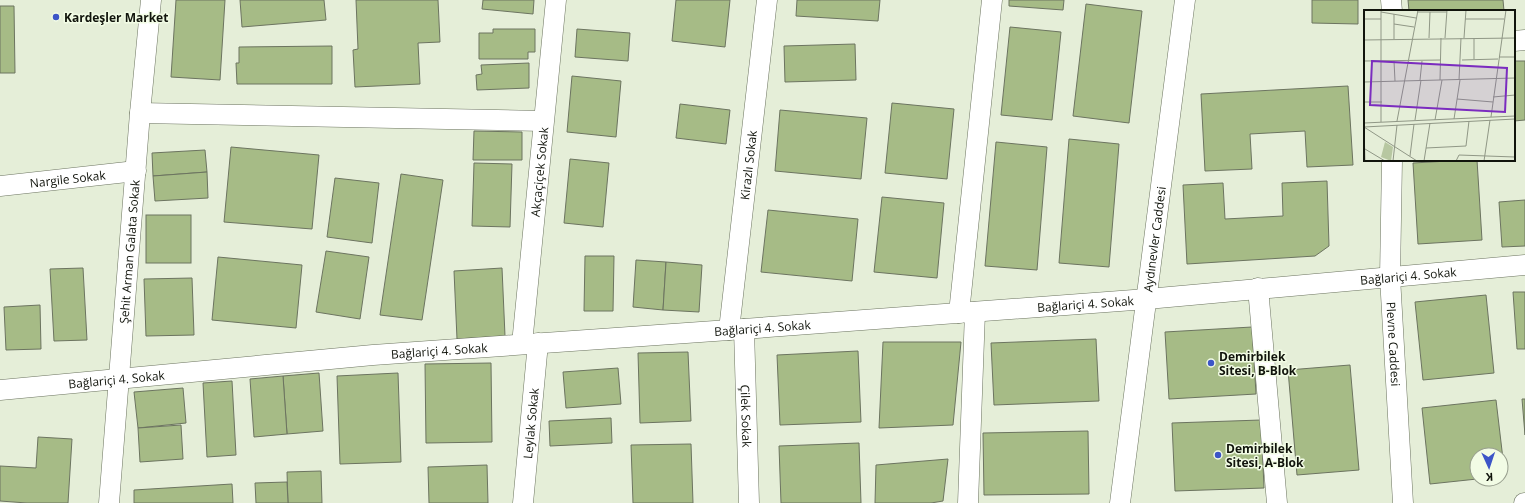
<svg xmlns="http://www.w3.org/2000/svg" width="1525" height="503" font-family="'Open Sans',sans-serif">
  <rect width="100%" height="100%" fill="#e5eed8"/>
  <g fill="#a6bb86" stroke="#6c7460">
    <path d="M176,0h49l-5,80 -49,-3z"/>
    <path d="M240,0h84l2,20 -84,7z"/>
    <path d="M356,0h82l2,42 -22,1 2,41 -65,3 -2,-37 5,-1z"/>
    <path d="M483,0h51l-1,14 -51,-5z"/>
    <path d="M676,0h54l-5,47 -53,-6z"/>
    <path d="M797,0h83l-2,21 -82,-5z"/>
    <path d="M1009,0h55l-1,10 -54,-4z"/>
    <path d="M1312,0h46v24l-46,-1z"/>
    <path d="M1408,0h95l1,11h-95z"/>
    <path d="M1086,4l56,7 -13,112 -56,-7z"/>
    <path d="M0,6h14l1,67h-15z"/>
    <path d="M1010,27l51,5 -9,88 -51,-5z"/>
    <path d="M493,29h42v23h-7v7h-49v-26h14z"/>
    <path d="M577,29l53,4 -2,28 -53,-4z"/>
    <path d="M855,44l1,36 -71,2 -1,-36z"/>
    <path d="M332,46v38h-95l-1,-21h3v-16z"/>
    <path d="M1514,61h11v59l-11,1z"/>
    <path d="M529,63v25l-52,2 -1,-15 6,-1 -1,-9z"/>
    <path d="M572,76l49,5 -5,56 -49,-5z"/>
    <path d="M1348,86l5,79 -46,2 -2,-36 -55,3 2,35 -47,2 -4,-77z"/>
    <path d="M892,103l62,6 -7,70 -62,-6z"/>
    <path d="M680,104l50,6 -4,34 -50,-6z"/>
    <path d="M780,110l87,8 -6,61 -86,-8z"/>
    <path d="M474,131l48,1v28h-49z"/>
    <path d="M1069,139l50,5 -10,123 -50,-4z"/>
    <path d="M996,142l51,5 -10,123 -52,-4z"/>
    <path d="M231,147l88,8 -7,74 -88,-7z"/>
    <path d="M205,150l2,22 -54,4 -1,-23z"/>
    <path d="M570,159l39,4 -6,64 -39,-4z"/>
    <path d="M1466,160h11l5,80 -64,4 -5,-81z"/>
    <path d="M474,163l38,1 -2,63 -38,-1z"/>
    <path d="M207,172l1,26 -53,3 -2,-25z"/>
    <path d="M401,174l42,6 -21,140 -42,-5z"/>
    <path d="M335,178l44,5 -7,60 -45,-6z"/>
    <path d="M1327,181l2,65 -14,10 -128,8 -4,-79 40,-2 2,36 58,-3 -1,-33z"/>
    <path d="M882,197l62,6 -7,75 -63,-6z"/>
    <path d="M1525,200v46l-23,1 -3,-45z"/>
    <path d="M768,210l90,9 -6,62 -91,-9z"/>
    <rect x="146" y="215" width="45" height="48"/>
    <path d="M326,251l43,6 -9,62 -44,-7z"/>
    <path d="M585,256h29l-1,55h-29z"/>
    <path d="M218,257l84,8 -6,63 -84,-8z"/>
    <path d="M636,260l30,2 -3,48 -30,-3z"/>
    <path d="M666,262l36,3 -3,47 -36,-2z"/>
    <path d="M83,268l4,72 -33,1 -4,-72z"/>
    <path d="M502,268l3,68 -48,3 -3,-68z"/>
    <path d="M192,278l2,57 -48,1 -2,-57z"/>
    <path d="M1513,292h12v57h-8z"/>
    <path d="M1486,295l8,78 -71,7 -8,-78z"/>
    <path d="M40,305l1,44 -35,1 -2,-43z"/>
    <path d="M1252,327l4,67 -87,5 -4,-67z"/>
    <path d="M1096,339l3,62 -105,4 -3,-62z"/>
    <path d="M883,342h78l-8,83 -74,3z"/>
    <path d="M858,351l3,71 -81,3 -3,-70z"/>
    <path d="M688,352l3,69 -51,2 -2,-70z"/>
    <path d="M491,363l1,79 -66,1 -1,-79z"/>
    <path d="M1350,365l9,105 -62,5 -9,-105z"/>
    <path d="M618,368l3,36 -55,4 -3,-36z"/>
    <path d="M319,373l4,58 -36,3 -4,-58z"/>
    <path d="M398,373l3,89 -61,2 -3,-88z"/>
    <path d="M283,376l4,58 -33,3 -4,-58z"/>
    <path d="M232,381l4,74 -29,2 -4,-74z"/>
    <path d="M183,388l3,35 -48,5 -4,-36z"/>
    <path d="M1522,399h3v36z"/>
    <path d="M1496,400l9,76h-4v-21h-24v24l-47,5 -8,-76z"/>
    <path d="M611,418l1,25 -62,3 -1,-25z"/>
    <path d="M1261,420l3,68 -89,3 -3,-68z"/>
    <path d="M181,425l2,34 -43,3 -2,-34z"/>
    <path d="M1088,431l1,63 -105,1 -1,-62z"/>
    <path d="M38,437l34,2 -4,64h-41l-27,-2v-35l36,2z"/>
    <path d="M859,443l2,60h-80l-2,-57z"/>
    <path d="M691,444l2,59h-60l-2,-58z"/>
    <path d="M948,459l-5,42 -12,2h-56l1,-38z"/>
    <path d="M487,465l1,38h-59l-1,-36z"/>
    <path d="M321,471l1,32h-34l-1,-31z"/>
    <path d="M287,482l1,21h-32l-1,-20z"/>
    <path d="M232,484l1,19h-99v-13z"/>
  </g>
  <g fill="none" stroke-linecap="round" stroke-linejoin="round">
    <defs>
      <g id="street">
        <path d="M1391,0l1,11"/>
        <path d="M1514,41l11,-1"/>
        <path d="M140,113l403,8"/>
        <path id="s1" d="M1392,160l-2,117 13,226"/>
        <path id="s2" d="M0,186l136,-15"/>
        <path d="M1258,288l19,215"/>
        <path d="M959,313l33,-313"/>
        <path id="s3" d="M744,329l5,174"/>
        <path id="s4" d="M729,330l38,-330"/>
        <path id="s5" d="M522,344l34,-344"/>
        <path id="s6" d="M0,390l373,-35 356,-25 418,-31 378,-34"/>
        <path id="s7" d="M109,503l31,-390 11,-113"/>
        <path id="s8" d="M523,503l15,-160"/>
        <path d="M968,503l7,-191"/>
        <path id="s9" d="M1120,503l65,-503"/>
        <path d="M1524,503h1"/>
      </g>
    </defs>
    <use href="#street" stroke="#6c7460" stroke-width="21"/>
    <use href="#street" stroke="#fff" stroke-width="20"/>
  </g>
  <g fill="#3c55c7" stroke="#f2fce5" stroke-width="1.5">
    <circle cx="56" cy="17" r="4"/>
    <circle cx="1211" cy="363" r="4"/>
    <circle cx="1218" cy="455" r="4"/>
  </g>
  <g text-anchor="middle" dominant-baseline="central" stroke-width="3" stroke-linejoin="round" paint-order="stroke">
    <g font-size="12" font-weight="bold" fill="#11140c" stroke="#f2fce5" text-anchor="start">
      <text x="64" y="17">Kardeşler Market</text>
      <text x="1219" y="356">Demirbilek<tspan x="1219" dy="14">Sitesi, B-Blok</tspan></text>
      <text x="1226" y="448">Demirbilek<tspan x="1226" dy="14">Sitesi, A-Blok</tspan></text>
    </g>
    <g font-size="12" fill="#11140c" stroke="#f2fce5">
      <text stroke="none"><textPath href="#s4" startOffset="166">Kirazlı Sokak</textPath></text>
      <text stroke="none"><textPath href="#s5" startOffset="173">Akçaçiçek Sokak</textPath></text>
      <text stroke="none"><textPath href="#s2" startOffset="68">Nargile Sokak</textPath></text>
      <text stroke="none"><textPath href="#s9" startOffset="266">Aydınevler Caddesi</textPath></text>
      <text stroke="none"><textPath href="#s7" startOffset="252">Şehit Arman Galata Sokak</textPath></text>
      <text stroke="none"><textPath href="#s6" startOffset="1413">Bağlariçi 4. Sokak</textPath></text>
      <text stroke="none"><textPath href="#s6" startOffset="1089">Bağlariçi 4. Sokak</textPath></text>
      <text stroke="none"><textPath href="#s6" startOffset="765">Bağlariçi 4. Sokak</textPath></text>
      <text stroke="none"><textPath href="#s1" startOffset="184">Plevne Caddesi</textPath></text>
      <text stroke="none"><textPath href="#s6" startOffset="441">Bağlariçi 4. Sokak</textPath></text>
      <text stroke="none"><textPath href="#s6" startOffset="117">Bağlariçi 4. Sokak</textPath></text>
      <text stroke="none"><textPath href="#s3" startOffset="87">Çilek Sokak</textPath></text>
      <text stroke="none"><textPath href="#s8" startOffset="80">Leylak Sokak</textPath></text>
    </g>
  </g>
  <g transform="translate(1364 10)">
    <rect width="151" height="151" fill="#e5eed8"/>
    <path d="M21,132l8,5 -2,14 -10,-4z" fill="#b7c7a1"/>
    <path fill="none" stroke="#909786" stroke-width="1" d="M17,0v112M17,2l35,6M53,2h30M0,9h17M101,9h39M30,14l20,3M65,28l1,-26M81,28l2,-28M100,28l2,-28M30,29v-25M0,30l151,-2M135,47h16M110,49v-21M98,50l36,-1M0,51l77,-1M30,51l1,20M56,70l2,-19M76,70l1,-42M95,70l2,-42M0,72l151,-4M129,87l22,-2M93,89l36,3M0,92h18M127,107l15,-107M90,109l6,-39M51,110l6,-40M71,110l7,-40M33,111l21,-111M0,113l151,-7M0,117l53,34M0,117l151,-8M0,119l1,32M62,138l40,-2 3,-25M1,139l20,12M46,146l4,-32M29,151l4,-36M60,151l6,-38M92,151l3,-6 56,2M120,151l6,-41"/>
    <path fill="#7b2cbf" fill-opacity="0.15" stroke="#7b2cbf" stroke-width="2" d="M8,51l135,7 -2,44 -135,-7z"/>
    <rect width="151" height="151" fill="none" stroke="#11140c" stroke-width="2"/>
  </g>
  <g transform="translate(1489 467) rotate(177)"><circle r="19" fill="#f2fce5" stroke="#989f8e"/>
  <path d="M0-3L7 15L0 10L-7 15Z" fill="#3c55c7"/>
  <text y="-6" font-size="11" font-weight="bold" text-anchor="middle" fill="#11140c">K</text>
  </g>
</svg>
